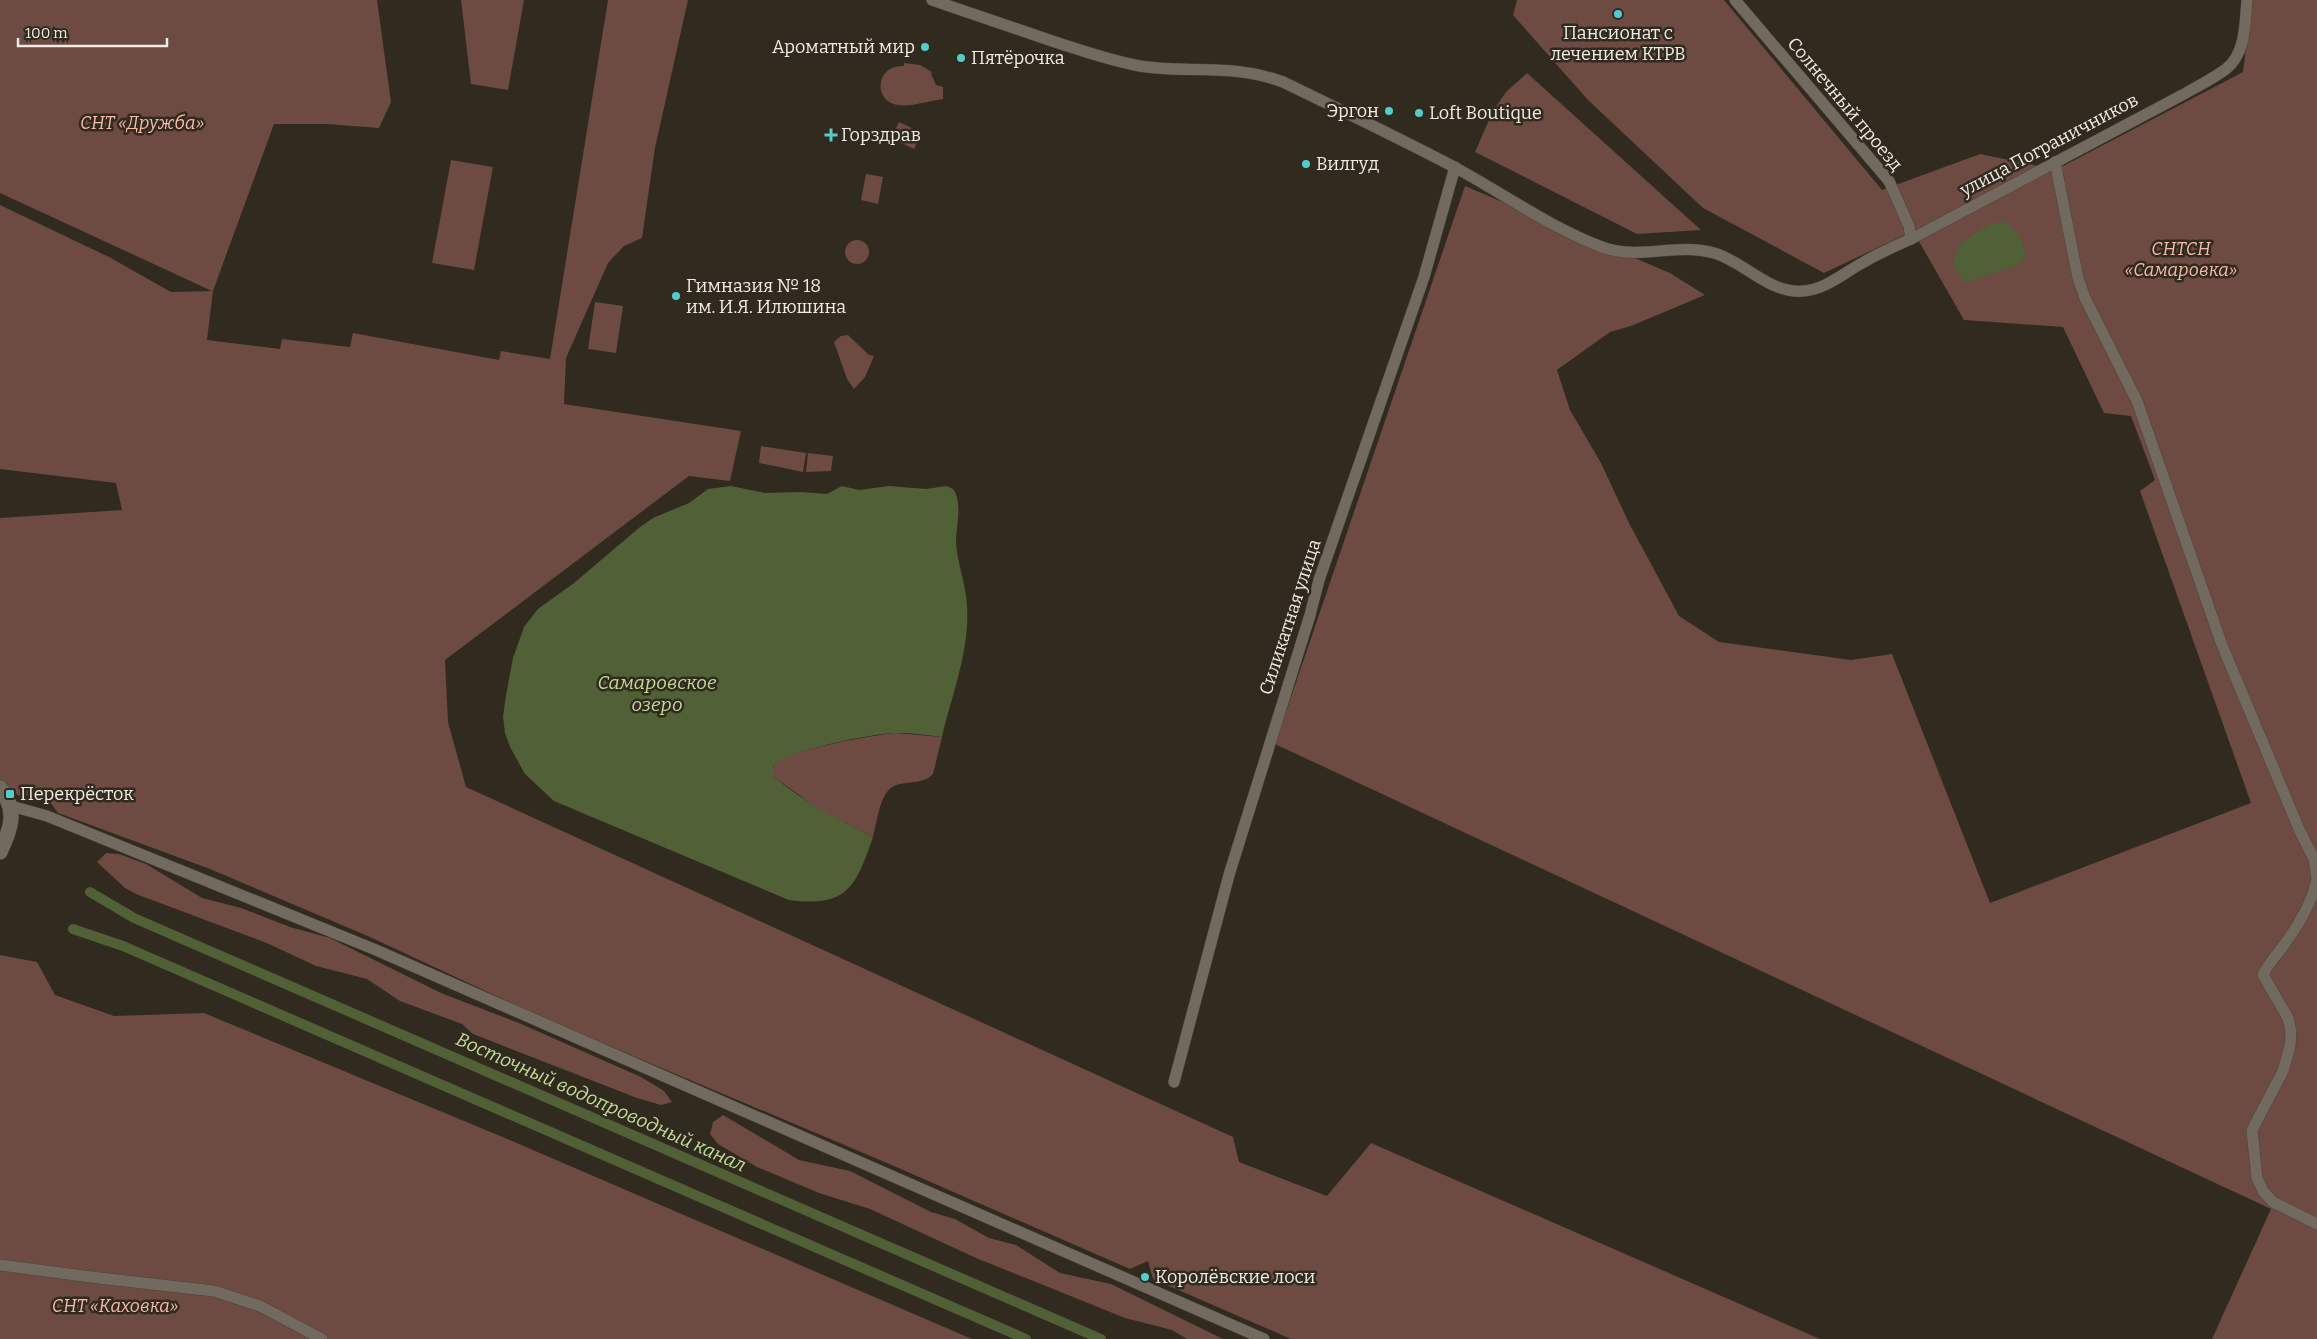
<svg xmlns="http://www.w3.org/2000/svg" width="2317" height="1339" font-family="Bitter,serif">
  <rect width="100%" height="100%" fill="#302a1f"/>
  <g fill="#6d4a42">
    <path d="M0,0h377l14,102 -12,26 -53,-4h-52l-61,167 -6,49 73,9 2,-10 68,8 3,-14 146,27 2,-9 49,8 58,-359h80l-33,148 -13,90 -18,8 -16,17 -42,95 -2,46 177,27 -11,50 -41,-5 -244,184 3,62 18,65 767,350 6,25 88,34 44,-53 449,196h-529l-138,-60 -5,-18 -18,8 -243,-106 -344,-145 -173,-81 -160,-68 -152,-56 -13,-18 -26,1 -19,-16v-262l122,-8 -6,-27 -116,-14v-264l109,52 62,35 41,-1 -212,-98z"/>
    <path d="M461,0h63l-16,90 -37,-6z"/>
    <path d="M1517,0h207l158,190 98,-36 73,15 12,-4 178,-93 9,-72h65v1339h-105l59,-130 -996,-465 190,-558 205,87 35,22 -74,31 -21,6 -53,38 13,40 31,53 28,60 50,93 40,26 132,18 41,-6 98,249 261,-100 -111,-312 15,-11 -24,-64 -27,-3 -41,-86 -99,-7 -51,-89 -89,42 -121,-65 -115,-108 -75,-85z"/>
    <path d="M904,63l16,2 12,7 -1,2 5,11 7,2v12c-14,2 -32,8 -45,6 -26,-4 -22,-41 6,-39z"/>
    <path d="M1527,73l174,157 -64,4 -162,-82 18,-41 13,-19z"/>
    <path d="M899,122l23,11 -8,16 -23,-11z"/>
    <path d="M451,160l42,7 -19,103 -42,-7z"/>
    <path d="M866,174l17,3 -5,27 -17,-4z"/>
    <circle cx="857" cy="252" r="12"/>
    <path d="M595,302l28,4 -7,47 -28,-4z"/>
    <path d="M848,335l21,20 5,1 -9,21 -11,12 -7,-10 -13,-37 7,-6z"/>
    <path d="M761,446l45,7 -3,19 -44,-9z"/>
    <path d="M808,453l25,3 -2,15 -25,1z"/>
    <path d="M895,733l47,4 -9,37c-12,14 -35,3 -46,18 -7,8 -11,33 -14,45l-53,-27 -46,-33c-2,-5 -2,-10 2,-14 12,-13 98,-28 119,-30z"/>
    <path d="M106,853l13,1 27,10 56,34 39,10 49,19 40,11 111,55 78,30 122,54 23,14 8,11 -11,3 -24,-7 -164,-64 -11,-10 -62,-23 -33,-22 -51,-13 -47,-22 -133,-50 -11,-6 -28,-26z"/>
    <path d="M0,955l37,7 18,33 59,21 90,-3 301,125 467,201h-972z"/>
    <path d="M723,1115l76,45 51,11 81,41 24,7 34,19 27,7 44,28 51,11 112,55h-36l-15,-9 -47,-12 -149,-60 -106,-49 -51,-16 -62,-26 -39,-23 -8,-10 3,-12z"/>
  </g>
  <g fill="#516037">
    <path d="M2007,222c11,10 18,21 19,36l-11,8 -51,17 -11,-20 6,-18 15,-11 17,-11z"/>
    <path d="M731,486l34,7 36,-1 26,2 15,-8 17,4 30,-4 37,3 20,-3 7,3c10,13 3,38 3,53 1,21 10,42 11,64 3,44 -15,88 -25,131 -15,-2 -31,-4 -46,-4 -21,0 -114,18 -123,34l1,10c30,25 64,42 99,60 -17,49 -25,71 -84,63l-235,-99 -29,-27 -15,-27 -5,-14 -2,-16 3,-22 7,-37 11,-31 14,-18 36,-26 66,-56 13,-9 36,-15 19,-14z"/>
  </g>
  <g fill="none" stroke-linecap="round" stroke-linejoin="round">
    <g stroke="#516037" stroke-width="10">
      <path d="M90,892l44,26 967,421"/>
      <path d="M73,929l50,17 903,393"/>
    </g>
    <defs>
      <g id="minor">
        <path d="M932,0c41,14 82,28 123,42 28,9 56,19 85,24 51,8 91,-3 143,16 58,28 116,56 173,86 48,26 95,60 146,79 37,14 75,-5 112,6 31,9 55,41 89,38 22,-1 42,-19 61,-29 15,-9 31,-16 47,-23l275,-146c14,-8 28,-15 40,-24 20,-15 19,-47 21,-69"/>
        <path d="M1735,0l154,181 20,45 2,13"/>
        <path d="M2055,162l23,116 7,20 52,103 85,244 77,184 15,30 3,19"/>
        <path d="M11,806l36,10 329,134 888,389"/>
        <path d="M2317,879c-5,25 -21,50 -36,70 -7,9 -13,15 -18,26l25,43 3,13 -1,15 -7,25 -31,59 5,48 6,13 10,11 44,22"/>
        <path d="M1174,1082l55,-207 81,-260 9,-35 105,-303 31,-110"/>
        <path d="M0,1265l99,13 115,13 46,15 62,33"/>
      </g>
      <path id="tertiary" d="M0,788c18,22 11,41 0,64"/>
    </defs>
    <use href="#minor" stroke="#4c463d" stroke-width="12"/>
    <use href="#tertiary" stroke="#4c463d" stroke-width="16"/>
    <use href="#minor" stroke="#726a5e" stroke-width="11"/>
    <use href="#tertiary" stroke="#726a5e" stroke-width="15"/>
  </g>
  <g fill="#53cdcb" stroke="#302a1f" stroke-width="2">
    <circle cx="1618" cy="14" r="5"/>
    <circle cx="925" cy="47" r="5"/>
    <circle cx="961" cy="58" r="5"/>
    <circle cx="1389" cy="111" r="5"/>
    <circle cx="1419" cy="113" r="5"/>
    <path d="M828.5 127.5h5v5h5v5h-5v5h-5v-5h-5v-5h5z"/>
    <circle cx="1306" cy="164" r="5"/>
    <circle cx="676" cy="296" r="5"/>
    <rect x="5" y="789" width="10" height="10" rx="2.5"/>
    <circle cx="1145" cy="1277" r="5"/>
  </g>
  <g text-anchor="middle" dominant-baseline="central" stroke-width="5" stroke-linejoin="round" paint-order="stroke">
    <g font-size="18" fill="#efebe4" stroke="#302a1f" text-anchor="start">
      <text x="1618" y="33" text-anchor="middle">Пансионат с<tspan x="1618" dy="21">лечением КТРВ</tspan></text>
      <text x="915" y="47" text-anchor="end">Ароматный мир</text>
      <text x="971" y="58">Пятёрочка</text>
      <text x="1379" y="111" text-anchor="end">Эргон</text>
      <text x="1429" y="113">Loft Boutique</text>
      <text x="841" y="135">Горздрав</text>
      <text x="1316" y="164">Вилгуд</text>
      <text x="686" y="286">Гимназия № 18<tspan x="686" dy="21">им. И.Я. Илюшина</tspan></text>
      <text x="20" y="794">Перекрёсток</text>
      <text x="1155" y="1277">Королёвские лоси</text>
    </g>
    <g font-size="18" fill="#efebe4" stroke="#302a1f">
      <text transform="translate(1845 104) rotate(50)">Солнечный проезд</text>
      <text transform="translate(2049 145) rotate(-28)">улица Пограничников</text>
      <text transform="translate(1290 617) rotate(-72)">Силикатная улица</text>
    </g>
    <g font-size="18" font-style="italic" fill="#f8baaa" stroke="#302a1f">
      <text x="142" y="123">СНТ «Дружба»</text>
      <text x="2181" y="249">СНТСН<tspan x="2181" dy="21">«Самаровка»</tspan></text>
      <text x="115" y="1306">СНТ «Каховка»</text>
    </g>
    <g font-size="19" font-style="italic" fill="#c3dd98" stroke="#302a1f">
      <text x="657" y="682">Самаровское<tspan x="657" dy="22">озеро</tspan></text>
      <text transform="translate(601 1102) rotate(24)">Восточный водопроводный канал</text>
    </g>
  </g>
  <path d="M18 38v8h149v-8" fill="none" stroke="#efebe4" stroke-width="2.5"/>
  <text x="25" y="38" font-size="15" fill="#efebe4" stroke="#302a1f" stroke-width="4" paint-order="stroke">100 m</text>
</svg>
